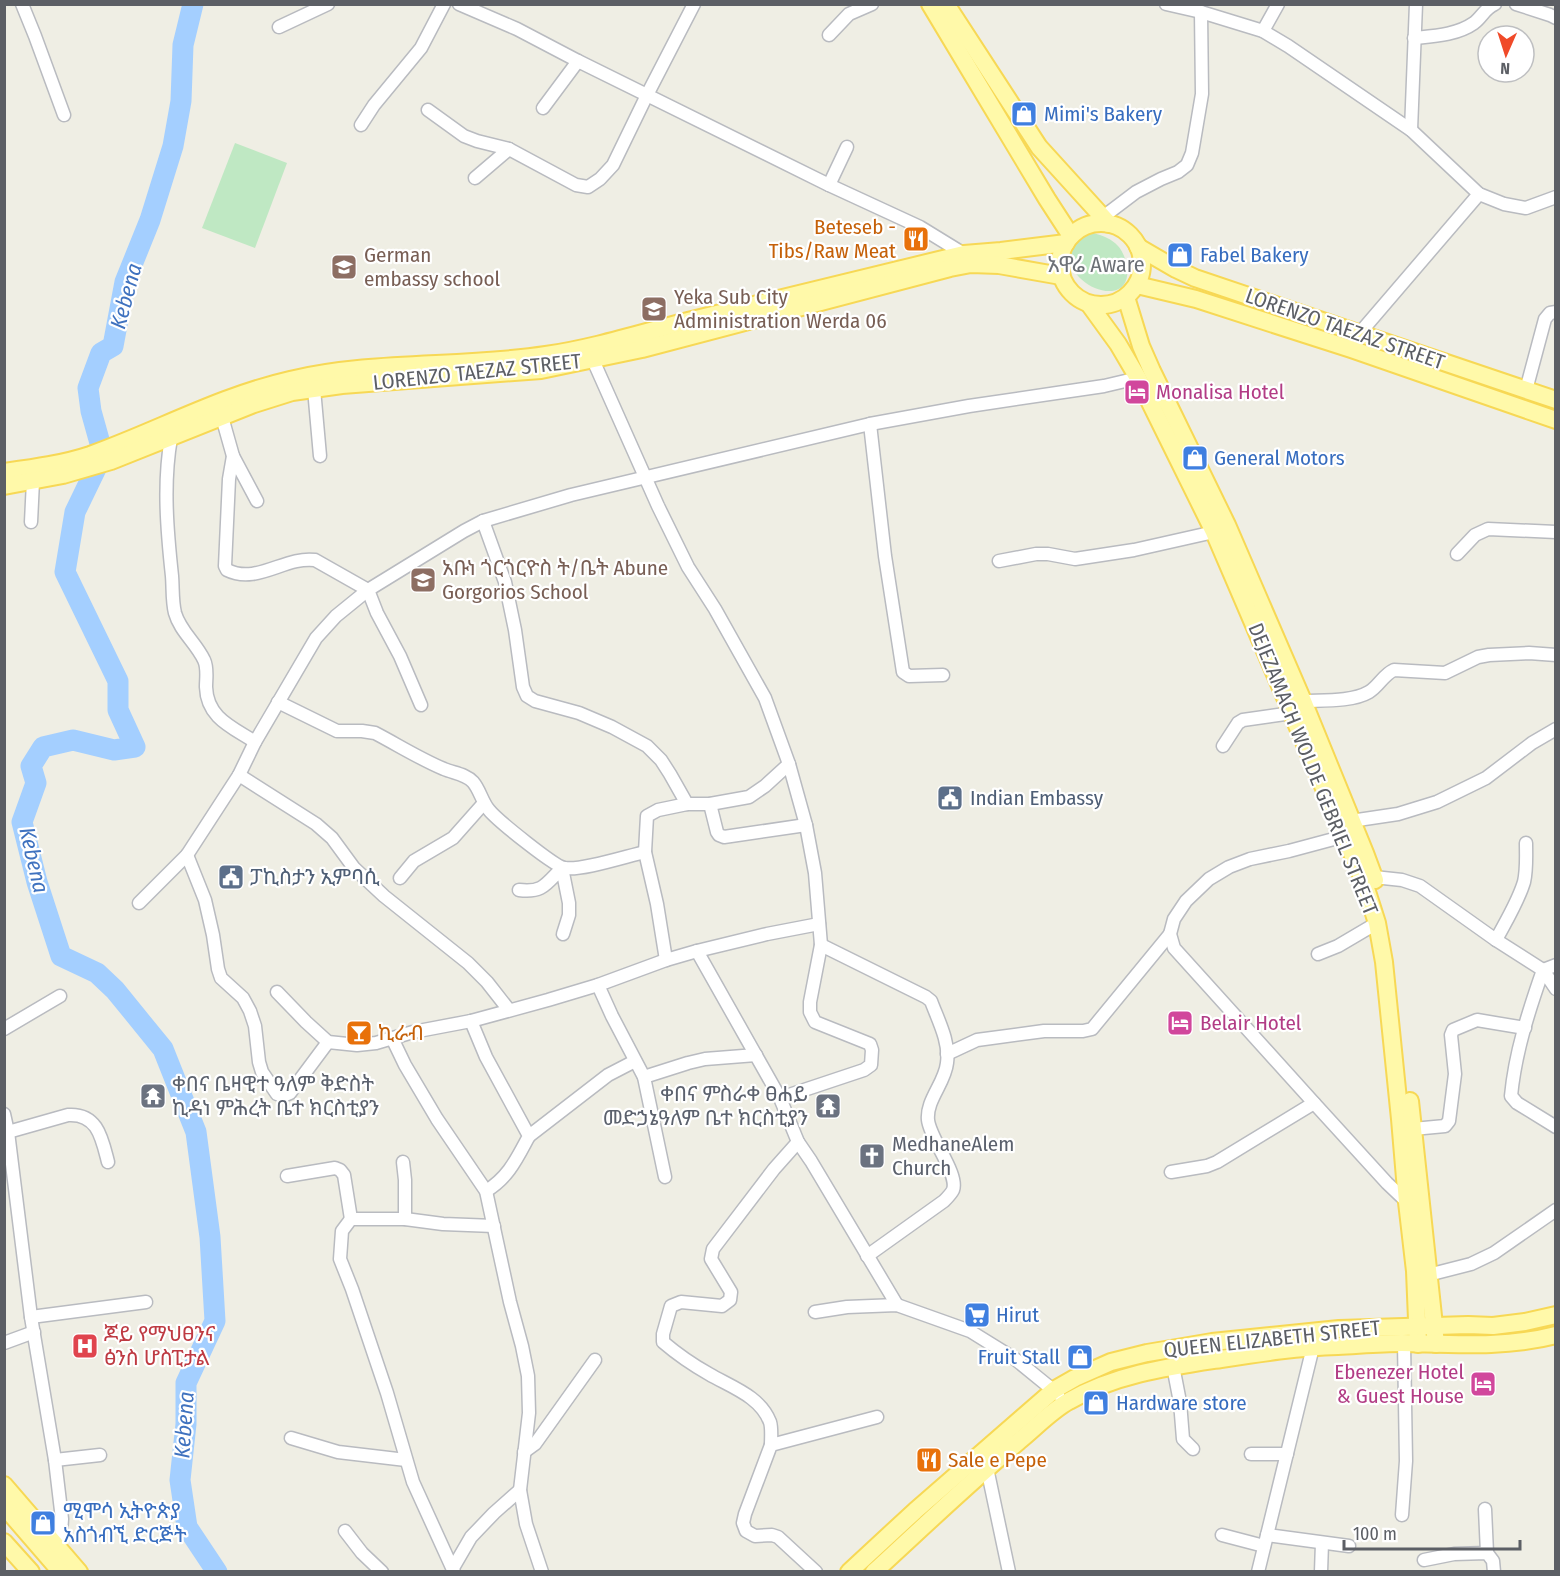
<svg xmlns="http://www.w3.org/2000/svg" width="1560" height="1576" font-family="'Fira Sans Condensed','Noto Sans Ethiopic',sans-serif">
  <rect width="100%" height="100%" fill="#efeee4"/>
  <g fill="#bfe8c3">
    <path d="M235,143l52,20 -32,85 -53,-20z"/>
    <path d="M1094,233c9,3 18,6 24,13 11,12 16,43 -6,45 -22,2 -48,-21 -43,-44 1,-6 5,-11 11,-13 4,-1 10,0 14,-1z"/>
  </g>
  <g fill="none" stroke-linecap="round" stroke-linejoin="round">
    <path stroke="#a4cfff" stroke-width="21" d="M193,4l-10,41 -2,56 -8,45 -23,74 -25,62 -12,64 -12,7 -13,35 3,23 12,43 -28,58 -10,60 53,109v29l17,37 -21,3 -41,-10 -30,7 -12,19 5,17 -14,39 15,60 24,74 36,17 18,17 48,59 33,83 14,105 5,84 -29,62v41l-6,56 7,47 30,45"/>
    <defs>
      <g id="minor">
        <path d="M22,4l13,32 29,79"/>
        <path d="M459,4l58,25 61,32 251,124 91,42 44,27"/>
        <path d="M1166,4l35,8 62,19 25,15 123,84 68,64 25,10 22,4 30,-11"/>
        <path d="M1516,4l34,11 6,3"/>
        <path d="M279,27l49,-23"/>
        <path d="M1263,31l15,-27"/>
        <path d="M829,35l20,-21 23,-10"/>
        <path d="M1414,38c20,-2 43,-3 60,-15 8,-6 11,-15 21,-19"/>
        <path d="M543,108l35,-47"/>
        <path d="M428,110l36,26 13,5 32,8 67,36 12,2 12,-8 13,-14 34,-70 47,-91"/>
        <path d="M361,125l13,-20 47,-57 23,-44"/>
        <path d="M1411,130l5,-126"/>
        <path d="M475,178l34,-29"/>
        <path d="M829,185l18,-38"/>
        <path d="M1103,217l33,-25 25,-13 17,-7 9,-7 5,-12 10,-59 -1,-82"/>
        <path d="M1359,334l120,-140"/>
        <path d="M593,360l65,146 30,61 27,42 50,89 24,66 17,61 9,48 6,72 -11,57v10l5,10 55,22 2,6 -1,15 -7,5 -84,28"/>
        <path d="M314,389l6,67"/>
        <path d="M1526,390l19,-71 5,-6 6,-1"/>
        <path d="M222,417l11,39 -4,23 -4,87 2,4c30,15 58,-14 88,-10l53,30 9,23 23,43 21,49"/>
        <path d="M870,424l15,132 18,116 6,4 34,-1"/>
        <path d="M171,438c-8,45 -4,92 1,138 1,12 0,25 3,37 5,18 21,30 29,47 4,8 2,18 2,27 1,31 26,40 49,55"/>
        <path d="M233,456l24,45"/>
        <path d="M483,521l22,61 10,48 8,57 4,9 8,5 44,12 33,14 35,19 14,14 9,14 17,30h23l39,-7 16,-11 24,-22"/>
        <path d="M31,522l2,-41"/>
        <path d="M1457,554l18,-19 13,-6 68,3"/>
        <path d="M999,561l37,-7h12l27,5 59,-9 80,-18"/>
        <path d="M1303,701c19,-1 49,1 66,-9 10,-6 14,-17 25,-22l51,3 33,-16 11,-2 40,-2 27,2"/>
        <path d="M278,702l59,29h25l13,2c23,12 45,26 69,36 9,4 22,5 29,13 7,8 9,20 16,28 8,10 66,57 76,58 16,3 62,-12 80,-16"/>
        <path d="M1223,746l15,-23 5,-3 49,-7"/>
        <path d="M239,775l77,49 16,14 22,30 30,28 84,67 19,19 22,28"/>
        <path d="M710,804l7,28 2,3 5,2 82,-12"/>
        <path d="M1351,821l47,-7 39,-12 49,-24 46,-35 24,-14"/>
        <path d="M1345,836l-56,15 -39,8 -21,8 -20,12 -23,22 -12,18 -4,15 4,14 140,155 73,80 20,19"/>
        <path d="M187,855l18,45 8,35 5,34 3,9 22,20 7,13 5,15 4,36 3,10 15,22 6,2 7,-3 38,-51"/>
        <path d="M1374,877l28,3 18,6 76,54 47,30 13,19"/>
        <path d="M400,878l14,-17 39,-23 31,-35"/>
        <path d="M519,890c24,3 27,-6 43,-22l7,35v12l-6,19"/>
        <path d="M139,903l48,-48 52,-80 16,-33 61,-104 20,-22 32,-26 96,-59 19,-10 88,-26 299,-71 99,-18 135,-20 34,-8"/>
        <path d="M1496,940c10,-19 22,-38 28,-58 3,-13 2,-26 2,-39"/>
        <path d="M821,945l105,52 5,4c7,19 19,41 16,62 -2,20 -21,37 -19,57 2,19 31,54 25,70 -2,4 -6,8 -9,11l-77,55"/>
        <path d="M697,951l83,147 18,44 13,19 86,144"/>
        <path d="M1318,954l20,-8 39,-23"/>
        <path d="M666,960l-9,-56 -12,-52 2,-36 11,-6 29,-6"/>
        <path d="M1556,965l-13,5c-14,40 -28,83 -32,126l6,7 39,24"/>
        <path d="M598,985l14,31 32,61 21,100"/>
        <path d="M277,992l29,30 22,20 29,3 19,-2 37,-11 58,-11 77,-21 50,-15 68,-25 31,-9 70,-17 52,-10"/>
        <path d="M471,1021l15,36 43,79c-12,22 -20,41 -43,55"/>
        <path d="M4,1029l56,-33"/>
        <path d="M392,1038l13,27 32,54 49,72 24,111 12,44 6,30 1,37 -9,77 6,34 16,48"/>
        <path d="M947,1054l30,-14 67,-9h39l9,-2 78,-95"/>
        <path d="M644,1077l44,-14 17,-4 51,-4"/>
        <path d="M4,1114l4,18 23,185 24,143 7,59 -1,15 -3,12"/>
        <path d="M1413,1129l32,-3 4,-5 6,-47 -4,-39 2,-5 24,-10 48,8"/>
        <path d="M8,1132l60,-17c30,-2 34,24 40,47"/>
        <path d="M529,1136l79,-61 27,-14"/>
        <path d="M403,1162l2,18v39"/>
        <path d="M1171,1172l36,-6 10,-4 97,-59"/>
        <path d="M287,1176l48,-8 5,2 4,5 7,44"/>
        <path d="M1428,1275l43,-11 23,-11 62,-43"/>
        <path d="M815,1312l32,-5 50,-2 73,26 45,28 43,35"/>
        <path d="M31,1317l115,-15"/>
        <path d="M4,1343l30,-11"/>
        <path d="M1173,1366l7,36 3,37 10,10"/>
        <path d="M291,1438l47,14 68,8"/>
        <path d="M771,1445c0,-7 1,-17 -1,-23 -10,-26 -39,-35 -61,-48 -16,-9 -32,-20 -46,-32v-8l8,-28 10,-4 41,4 8,-6 1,-8 -20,-33 2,-10 61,-80 24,-27"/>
        <path d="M524,1452l11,-8 60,-84"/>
        <path d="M1251,1454h36"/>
        <path d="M55,1460l45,-5"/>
        <path d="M987,1468l22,104"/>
        <path d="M1485,1509l2,44"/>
        <path d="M1402,1515l4,-54 -2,-118"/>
        <path d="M345,1531l17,22 20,19"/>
        <path d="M1222,1535l42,11"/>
        <path d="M1267,1535l82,11"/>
        <path d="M1424,1560l30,-6 33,-1 6,8 1,11"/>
        <path d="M453,1568l18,-31 23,-24 26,-23"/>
        <path d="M454,1572l-41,-90 -26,-89 -35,-104 -12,-30 2,-28 9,-12h54l38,5 51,2"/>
        <path d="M816,1572l-38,-35 -6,-2 -17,1 -9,-5 -3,-8 2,-9 26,-69 106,-28"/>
        <path d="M1258,1572l55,-225"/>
        <path d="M1321,1572l1,-29"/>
      </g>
      <g id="major">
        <path d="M930,4l117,195 24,37"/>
        <path d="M946,4l93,143 70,77"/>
        <circle cx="1101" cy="264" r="41"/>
        <path d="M1138,247l38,22 19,9 361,122"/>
        <path d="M1137,285l59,14 155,50 205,71"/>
        <path d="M1126,297l15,49 11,25 75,154 76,176 62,152 10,27"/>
        <path d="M1089,304l29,40 20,34 76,154 149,347 14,44 7,39 16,157 7,83 8,69 3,73"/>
        <path d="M4,472c29,-4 59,-8 86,-17 67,-24 130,-59 200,-75 84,-20 171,-12 256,-25 48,-7 95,-22 142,-34 85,-21 170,-42 255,-62l21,-5 37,-3 65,-8"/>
        <path d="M4,486l59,-11 48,-14 143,-57 38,-12 50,-7 199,-15 101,-21 308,-81 21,-4 28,1 62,11"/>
        <path d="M1410,1101l26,243"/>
        <path d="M4,1485l75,87"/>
        <path d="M4,1506l57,66"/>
        <path d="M4,1542l27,30"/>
        <path d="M849,1572l66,-61 139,-121 21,-12 36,-16 36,-9 65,-11 127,-13 129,-4 25,1 32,-4 31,-7"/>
        <path d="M874,1572c48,-44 95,-89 145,-131 15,-12 33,-31 50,-40 47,-27 99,-34 152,-42 39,-6 78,-12 117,-13 21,-1 43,-3 64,-3 51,1 104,5 154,-8"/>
      </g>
    </defs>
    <use href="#minor" stroke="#b9bbc0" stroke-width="15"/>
    <use href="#major" stroke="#f7d855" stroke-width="20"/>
    <use href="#minor" stroke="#fff" stroke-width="12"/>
    <use href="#major" stroke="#fff9a9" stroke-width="16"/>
  </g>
  <defs>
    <symbol id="shop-square" viewBox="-11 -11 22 22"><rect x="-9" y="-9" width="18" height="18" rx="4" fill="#3f7fe0" stroke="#fff"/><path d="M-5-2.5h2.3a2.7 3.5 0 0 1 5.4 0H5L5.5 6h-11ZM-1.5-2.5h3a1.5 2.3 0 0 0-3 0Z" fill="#fff"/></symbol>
    <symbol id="restaurant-square" viewBox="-11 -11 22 22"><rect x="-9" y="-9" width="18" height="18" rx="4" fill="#e8710a" stroke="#fff"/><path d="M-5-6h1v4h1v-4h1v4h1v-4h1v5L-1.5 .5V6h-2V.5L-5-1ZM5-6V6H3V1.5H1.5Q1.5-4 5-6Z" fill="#fff"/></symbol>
    <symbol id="school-square" viewBox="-11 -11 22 22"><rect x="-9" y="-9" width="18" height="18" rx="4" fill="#8d6e63" stroke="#fff"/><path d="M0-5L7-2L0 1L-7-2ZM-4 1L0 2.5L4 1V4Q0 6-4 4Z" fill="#fff"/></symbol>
    <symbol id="hotel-square" viewBox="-11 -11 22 22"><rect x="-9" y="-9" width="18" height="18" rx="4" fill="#d1479c" stroke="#fff"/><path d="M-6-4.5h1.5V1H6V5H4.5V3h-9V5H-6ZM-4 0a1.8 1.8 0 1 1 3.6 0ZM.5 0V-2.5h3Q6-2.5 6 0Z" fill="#fff"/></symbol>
    <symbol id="civic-square" viewBox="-11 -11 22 22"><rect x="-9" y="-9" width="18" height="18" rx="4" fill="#5c6f8a" stroke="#fff"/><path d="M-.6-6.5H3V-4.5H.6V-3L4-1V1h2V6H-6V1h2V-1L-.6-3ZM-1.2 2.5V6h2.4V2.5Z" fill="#fff"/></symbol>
    <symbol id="bar-square" viewBox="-11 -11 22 22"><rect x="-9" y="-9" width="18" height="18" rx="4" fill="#e8710a" stroke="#fff"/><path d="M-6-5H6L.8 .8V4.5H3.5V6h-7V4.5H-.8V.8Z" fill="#fff"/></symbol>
    <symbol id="temple-square" viewBox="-11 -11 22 22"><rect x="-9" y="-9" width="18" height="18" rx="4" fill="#6b7280" stroke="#fff"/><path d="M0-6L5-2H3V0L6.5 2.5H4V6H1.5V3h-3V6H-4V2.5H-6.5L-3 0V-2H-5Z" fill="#fff"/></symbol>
    <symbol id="church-square" viewBox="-11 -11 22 22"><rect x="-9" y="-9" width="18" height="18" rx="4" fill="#6b7280" stroke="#fff"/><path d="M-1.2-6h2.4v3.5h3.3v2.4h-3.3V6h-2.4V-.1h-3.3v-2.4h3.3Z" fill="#fff"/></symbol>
    <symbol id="supermarket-square" viewBox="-11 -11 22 22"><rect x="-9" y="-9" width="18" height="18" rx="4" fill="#3f7fe0" stroke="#fff"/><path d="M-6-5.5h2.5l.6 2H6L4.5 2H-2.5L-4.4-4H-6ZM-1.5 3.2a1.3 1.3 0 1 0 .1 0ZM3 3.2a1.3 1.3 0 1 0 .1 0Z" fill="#fff"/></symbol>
    <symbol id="hospital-square" viewBox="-11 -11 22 22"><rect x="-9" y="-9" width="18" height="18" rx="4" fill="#e0444e" stroke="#fff"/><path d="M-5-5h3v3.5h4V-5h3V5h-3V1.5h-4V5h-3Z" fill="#fff"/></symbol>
  </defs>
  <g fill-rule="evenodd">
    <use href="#shop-square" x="1009" y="99" width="30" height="30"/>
    <use href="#restaurant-square" x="901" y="224" width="30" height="30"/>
    <use href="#shop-square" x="1165" y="240" width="30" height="30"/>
    <use href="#school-square" x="329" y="252" width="30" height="30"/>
    <use href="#school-square" x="639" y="294" width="30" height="30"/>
    <use href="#hotel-square" x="1122" y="377" width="30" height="30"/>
    <use href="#shop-square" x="1180" y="443" width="30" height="30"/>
    <use href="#school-square" x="408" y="565" width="30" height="30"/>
    <use href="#civic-square" x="935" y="783" width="30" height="30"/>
    <use href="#civic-square" x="216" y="862" width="30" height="30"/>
    <use href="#hotel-square" x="1165" y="1008" width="30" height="30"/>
    <use href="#bar-square" x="344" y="1018" width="30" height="30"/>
    <use href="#temple-square" x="138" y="1081" width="30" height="30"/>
    <use href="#temple-square" x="813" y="1091" width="30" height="30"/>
    <use href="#church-square" x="857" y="1141" width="30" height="30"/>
    <use href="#supermarket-square" x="962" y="1300" width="30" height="30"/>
    <use href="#hospital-square" x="70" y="1331" width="30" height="30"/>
    <use href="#shop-square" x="1065" y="1342" width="30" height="30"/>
    <use href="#hotel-square" x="1468" y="1369" width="30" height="30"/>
    <use href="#shop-square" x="1081" y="1388" width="30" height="30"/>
    <use href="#restaurant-square" x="914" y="1445" width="30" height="30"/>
    <use href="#shop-square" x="28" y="1508" width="30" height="30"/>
  </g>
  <g text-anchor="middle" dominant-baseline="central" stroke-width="4.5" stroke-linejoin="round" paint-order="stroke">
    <g font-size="21" fill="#366cbe" stroke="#fff" text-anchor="start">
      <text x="1044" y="114">Mimi's Bakery</text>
      <text x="1200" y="255">Fabel Bakery</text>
      <text x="1214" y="458">General Motors</text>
      <text x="996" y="1315">Hirut</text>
      <text x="1060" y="1357" text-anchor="end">Fruit Stall</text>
      <text x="1116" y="1403">Hardware store</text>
      <text x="63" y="1511">ሚሞሳ ኢትዮጵያ<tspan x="63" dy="24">አስጎብኚ ድርጅት</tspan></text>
    </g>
    <g font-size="21" fill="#c56008" stroke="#fff" text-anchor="start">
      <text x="896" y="227" text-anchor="end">Beteseb -<tspan x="896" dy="24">Tibs/Raw Meat</tspan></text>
      <text x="378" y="1033">ኪራብ</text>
      <text x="948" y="1460">Sale e Pepe</text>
    </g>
    <g font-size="21" fill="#785e54" stroke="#fff" text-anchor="start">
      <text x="364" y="255">German<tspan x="364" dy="24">embassy school</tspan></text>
      <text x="674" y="297">Yeka Sub City<tspan x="674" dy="24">Administration Werda 06</tspan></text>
      <text x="442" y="568">አቡነ ጎርጎርዮስ ት/ቤት Abune<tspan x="442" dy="24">Gorgorios School</tspan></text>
    </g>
    <g font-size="21" fill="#5c5f65" stroke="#fff">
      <text transform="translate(1345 329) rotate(19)">LORENZO TAEZAZ STREET</text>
      <text transform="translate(477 372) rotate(-6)">LORENZO TAEZAZ STREET</text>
      <text transform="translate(1313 769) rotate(68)">DEJEZAMACH WOLDE GEBRIEL STREET</text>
      <text transform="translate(1272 1339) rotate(-6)">QUEEN ELIZABETH STREET</text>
    </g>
    <g font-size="21" fill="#b23c85" stroke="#fff" text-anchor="start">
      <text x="1156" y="392">Monalisa Hotel</text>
      <text x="1200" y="1023">Belair Hotel</text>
      <text x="1464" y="1372" text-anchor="end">Ebenezer Hotel<tspan x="1464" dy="24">&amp; Guest House</tspan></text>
    </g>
    <g font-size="21" fill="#4e5e75" stroke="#fff" text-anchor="start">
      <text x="970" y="798">Indian Embassy</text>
      <text x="250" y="877">ፓኪስታን ኢምባሲ</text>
    </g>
    <g font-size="21" fill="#5b616d" stroke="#fff" text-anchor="start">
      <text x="172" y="1084">ቀበና ቤዛዊተ ዓለም ቅድስት<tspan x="172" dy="24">ኪዳነ ምሕረት ቤተ ክርስቲያን</tspan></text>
      <text x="808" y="1094" text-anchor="end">ቀበና ምስራቀ ፀሐይ<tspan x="808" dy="24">መድኃኔዓለም ቤተ ክርስቲያን</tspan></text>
      <text x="892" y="1144">MedhaneAlem<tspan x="892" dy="24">Church</tspan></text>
    </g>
    <g font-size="21" fill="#be3a42" stroke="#fff" text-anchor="start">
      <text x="104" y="1334">ጆይ የማህፀንና<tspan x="104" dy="24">ፅንስ ሆስፒታል</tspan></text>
    </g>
    <g font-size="22" fill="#6d7177" stroke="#fff">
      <text x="1096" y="264">አዋሬ Aware</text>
    </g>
    <g font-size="22" font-style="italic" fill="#3f72bf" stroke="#fff">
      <text transform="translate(126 296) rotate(-75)">Kebena</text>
      <text transform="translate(34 860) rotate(77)">Kebena</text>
      <text transform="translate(184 1425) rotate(-86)">Kebena</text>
    </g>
  </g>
  <rect width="1560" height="1576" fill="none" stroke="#5c5f65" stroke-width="12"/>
  <g transform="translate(1506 54) rotate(183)"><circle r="28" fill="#ffffff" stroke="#bebfc1" stroke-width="1.5"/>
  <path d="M0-4.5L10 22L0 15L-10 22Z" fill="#f04a29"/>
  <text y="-9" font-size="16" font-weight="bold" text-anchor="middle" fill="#5c5f65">N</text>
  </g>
  <path d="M1344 1540v9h176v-9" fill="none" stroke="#5c5f65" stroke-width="3"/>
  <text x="1353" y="1540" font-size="18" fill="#5c5f65" stroke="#ffffff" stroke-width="4.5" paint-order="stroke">100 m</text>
</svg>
